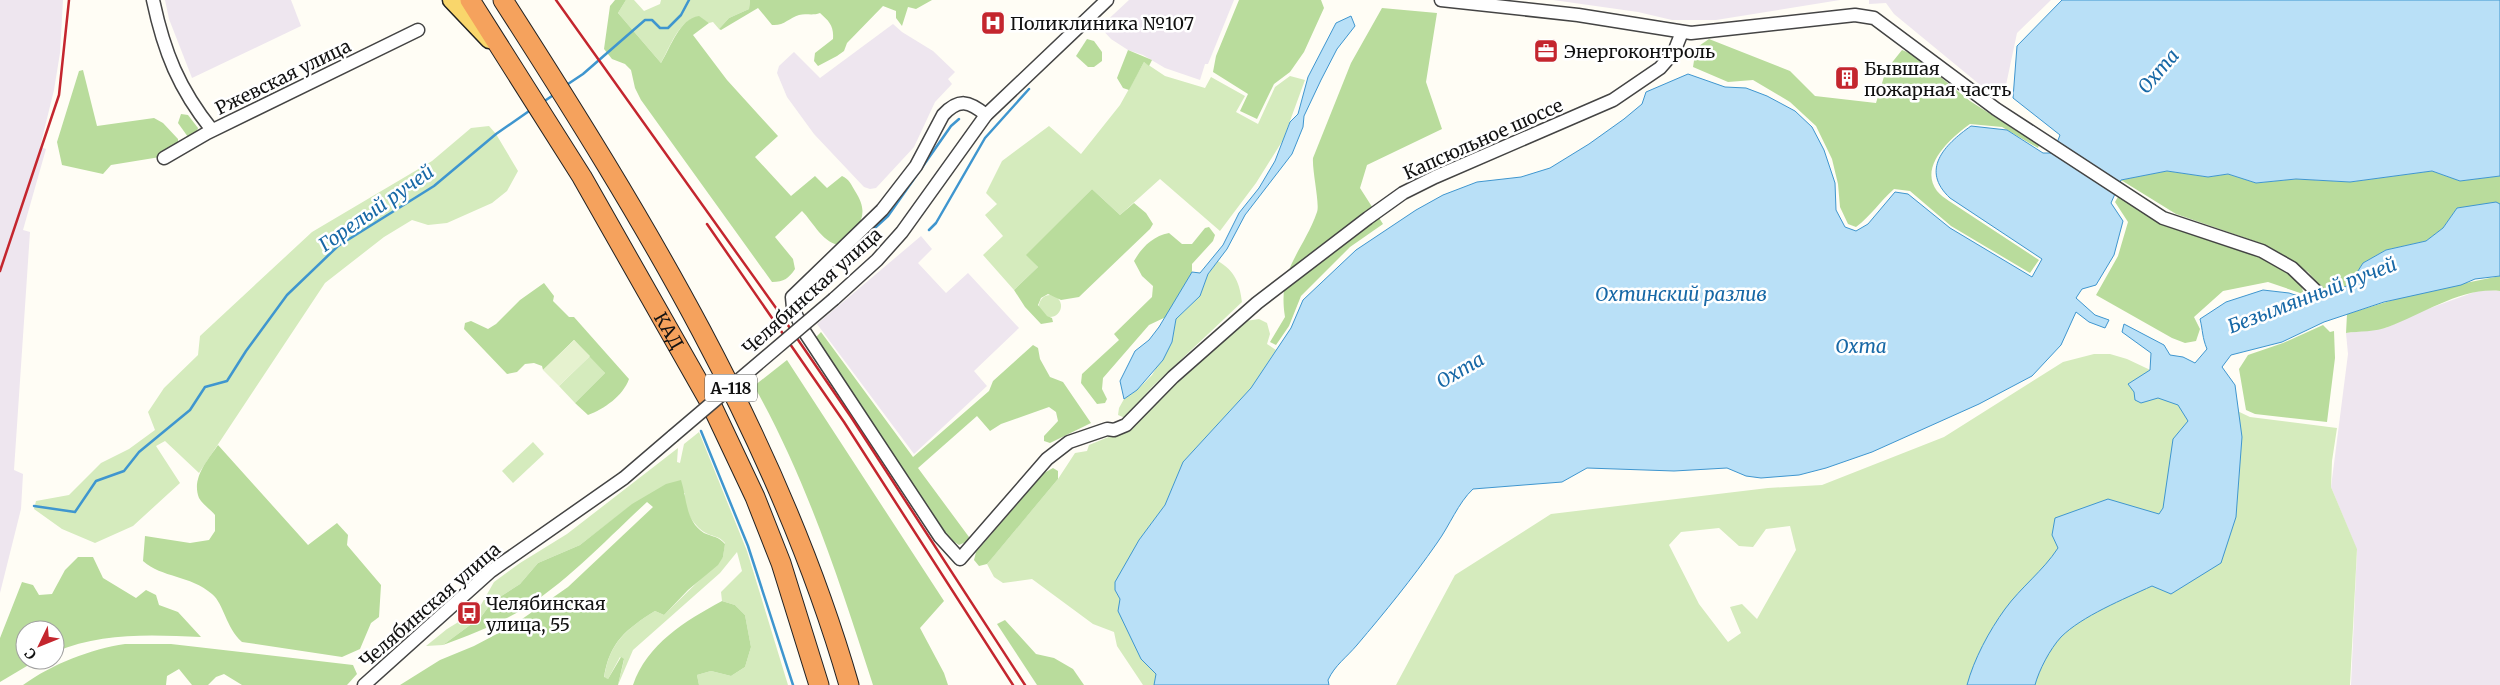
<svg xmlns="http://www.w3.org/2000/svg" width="2500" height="685" font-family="Merriweather,serif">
  <rect width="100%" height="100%" fill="#fffdf5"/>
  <g fill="#eee6ef">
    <path d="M0,0h63l-3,53 -6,37 -14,57 6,2 -23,81 7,2 -16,238 9,4 -2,35 -21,84z"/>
    <path d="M165,0h126l10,26 -109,52 -23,-59z"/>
    <path d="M1129,0h105l-26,64h-3l-5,16 -35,-12 -22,-13 -15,-5 -17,-11 -11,-12z"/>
    <path d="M1553,0h287l-124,20h-44l-34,-8z"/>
    <path d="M1869,0h182l-34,33 -11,52 -16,8 -96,-79 -8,-11 -17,1z"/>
    <path d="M893,24l9,8 31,19 22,21 -7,7 4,5 -17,18 -21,45 -38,41 -6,1 -6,-2 -50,-53 -27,-37 -10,-24 2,-7 15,-14 26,26z"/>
    <path d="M921,236l11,13 -14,14 28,30 22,-20 51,55 -45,43 13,15 -73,68 -97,-130z"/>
    <path d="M2483,289l17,2v394h-149l6,-135 -26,-63 17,-133 -2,-21 40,-5 36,-17z"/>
  </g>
  <g fill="#d5ebbd" fill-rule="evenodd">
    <path d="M626,0h8l10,11 16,-7 1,-4h89l-1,9 -20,9 -10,11 -6,-7 -4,1 -10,-6c-20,2 -29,30 -38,46l-43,-50z"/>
    <path d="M1144,62l21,14 40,12 6,-11 34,19 -9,16 22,12 17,-37 15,-11 15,4 -22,60 -27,43 -36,48 -60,-52 -40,36 -28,-26 -65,66 11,12 -24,23 -31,-35 20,-19 -18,-21 12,-11 -11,-11 16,-32 47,-35 32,28 39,-49z"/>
    <path d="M489,126l7,8 22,37 -11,20 -15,12 -45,20 -19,2 -16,-5 -28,17 -59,46 -126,190 -34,-32 -9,5 24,37 -47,43 -38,17 -33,-14 -28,-20 2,-8 33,-6 32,-32 28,-14 26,-19 -7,-18 16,-24 34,-33 2,-19 112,-104 120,-71 39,-33z"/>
    <path d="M1218,261c17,10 22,23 24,41l-90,85 -27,31 -7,-3 1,-7 5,-9 13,-9 15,-15 20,-33 4,-23 24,-23 8,-22z"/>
    <circle cx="1050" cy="306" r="11"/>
    <path d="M1259,319l8,4 3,11 -3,10 9,6 -25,38 -68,74 -18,43 -26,35 -24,50 5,9 21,60 15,15 -2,11h-11l-26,-39 -3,-14 -21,-8 -61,-45 -29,4 -9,-6 -7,-13 71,-85 17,-26 12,-2 2,-6 34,-14 13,-9 103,-100z"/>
    <path d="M2094,354h16l17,5 123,58 87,11 -5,33 -1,26 26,62 -7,136h-954l59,-110 96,-61 217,-26 54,-3 122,-48 119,-75zM1790,526l6,24 -39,69 -15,-15 -12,3 11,26 -13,9 -29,-38 -30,-59 12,-13 38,-4 20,18 14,1 13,-18z"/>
    <path d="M590,356l15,17 -30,30 -16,-17z"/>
    <path d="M699,432l48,119 41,134h-89l-2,-10 14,-4 20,5 14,-9 6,-20 -6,-32 -10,-10 -13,-4 -1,-9 21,-21 -5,-19 -17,21 -87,77 -15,35 6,-25 -4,-3 -12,22 -4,-1c5,-35 22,-49 51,-67l9,4 59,-58 2,-14c-7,-8 -13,-6 -21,-11 -10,-6 -24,-27 -19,-39l-52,11 -53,41 -42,18 -18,21 -28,18 -11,15 -38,28 -17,1 21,-17 31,-19 16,-28 26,-19 47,-29 111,-86 -1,14 3,1 4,-19z"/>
    <path d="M533,442l11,12 -31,29 -11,-12z"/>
  </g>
  <g fill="#b9dc9c">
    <path d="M615,0h11l-8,13 43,50c10,-16 18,-44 38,-47l10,7 -16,12 34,45 51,56 -23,21 36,39 24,-20 12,12 15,-12c7,3 9,8 13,15 16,24 4,37 -14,54 -17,0 -28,-23 -39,-34l-27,26 18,22 2,10c-6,9 -11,13 -23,13l-131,-182 -6,-12 -4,-18 -6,-6 -13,-5 -8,-10 6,-43z"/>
    <path d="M750,0h182l-16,9 -8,-2 -6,19 -6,-8v-7l-13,-5 -36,37 -3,8 -7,5 -19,10 -4,-5 1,-8 18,-14c1,-13 -4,-18 -13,-26 -8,3 -14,0 -21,2 -10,3 -15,11 -27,10l-14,-17 -37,22 -2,-1 10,-11 20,-9z"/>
    <path d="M1239,0h82l3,8 -20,44 -14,20 -16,12 -17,35 -17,-8 8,-17 -35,-22 3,-16z"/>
    <path d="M1382,8l55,5 -11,69 16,47 -75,36 -7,23 23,36 -33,23 -49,49 -12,30 -13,19 -6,-3 15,-25c-8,-48 18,-65 32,-105 3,-8 -5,-41 -4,-54l38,-95z"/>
    <path d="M1087,39l7,2 8,11v9l-8,6h-6l-12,-11z"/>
    <path d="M1709,39l81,32 25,25 61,7 10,-33 16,-20 10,4 58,47 69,44 -1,3 -36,-21 -32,-3c-18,13 -52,42 -33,67 3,4 8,7 12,10l90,59 -9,13 -79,-47 -41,-35 -16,-2c-14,12 -23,27 -38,38l-8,-3 -8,-17 -2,-23 -6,-25 -16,-33 -26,-24 -37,-22 -25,2 -35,-15 3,-19z"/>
    <path d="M1128,50l24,10 -3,6 -5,-4 -15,28 -6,-2 -6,-10z"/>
    <path d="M83,70l14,56 57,-8 9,5 15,16v6l-18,12 -49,8 -8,9 -41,-9 -5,-23 22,-71z"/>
    <path d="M181,114l7,1 10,13 -2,6 -8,3 -10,-14z"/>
    <path d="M2167,171l41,6 20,-3 28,9 40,-4 54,3 82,-11 28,10 40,-5v28l-43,4 -14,20 -17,13 -40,9 -23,13 -14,22 -22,9 -19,-22 -48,-29 -84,-29 -55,-34z"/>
    <path d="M1092,189l28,26 14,-12 12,10 7,11 -3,5 -71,68 -18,3 -13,-6 -7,4 -3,7 9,11 5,2 1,4 -12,2 -16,-17 -11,-17 24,-23 -12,-12z"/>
    <path d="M2119,195c12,8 24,19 38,26 28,14 148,36 146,73l-35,-12 -45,9 -29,26 6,12 -4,12 -11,2 -13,-5 -76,-43 22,-39 10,-34 -13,-20z"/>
    <path d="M1209,227l6,8 -2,6 -21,23v8l-24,44 -19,9 -46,53 -1,11 5,10 -2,4 -8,1 -16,-21 1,-9 37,-34 -5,-6 38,-37 1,-11 -11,-10 -8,-15c8,-14 19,-25 35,-28l13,11h10l13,-16z"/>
    <path d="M2500,276v15c-39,-4 -76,23 -112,36 -12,5 -29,4 -42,6l1,-19 69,-21z"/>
    <path d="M544,283l10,13 -1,5 16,16h5l55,62c-6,17 -25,30 -41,36l-13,-12 30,-30 -31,-33 -31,30 -1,-4 -8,-3 -9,1 -8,8 -10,2 -43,-45 1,-6 6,-2 17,8 8,-5 24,-24z"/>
    <path d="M2323,325l7,7 4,-1 1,27 -8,64 -72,-8 -9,-4 -7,-41 9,-14 35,-12z"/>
    <path d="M821,332l92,125 76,-66 4,-10 40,-36 5,3 2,11 10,18 13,5 28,41 -41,20 -6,-2v-5l14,-15 -2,-9 -7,-5 -48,17 -11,7 -13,-15 -59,52 51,69 -1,4 -9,4 -9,-6 -135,-201z"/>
    <path d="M787,360l157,241 -24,27 24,45 4,12h-75c-33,-102 -66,-205 -119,-299z"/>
    <path d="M218,445l90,100 29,-22 11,12 -1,10 34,40 -2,32 -8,6 -11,26 -18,8 -100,-15c-16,-14 -18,-38 -30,-48 -22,-19 -50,-16 -69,-33l2,-25 45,7 19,-3 6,-9v-16c-4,-5 -13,-11 -16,-17 -8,-20 9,-38 19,-53z"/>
    <path d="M1053,468l5,3v8l-65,78 -6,7 -8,2 -5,-6 2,-8 68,-79z"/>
    <path d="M681,480c6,18 4,41 23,53 9,4 14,3 21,11l-2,13 -5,8 -30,25 -21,22 -3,3 -9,-4c-29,18 -46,32 -51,66l4,2 13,-22 3,2 -6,26h-218l40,-25 34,-14 38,-20 56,-39 85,-80 -6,-5c-38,35 -83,83 -127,109 -25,14 -50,24 -77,34l38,-28 11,-15 28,-18 18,-21 42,-18 52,-41 34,-20z"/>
    <path d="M78,557h15l10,21 33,20 10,-8 10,5 3,10 19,7 23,25c-49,-2 -99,-5 -146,15v-22h-30v30h12l-37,22v-44l22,-56 11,3 6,10 13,-1 13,-24z"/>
    <path d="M722,601l13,4 10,10 6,32 -6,20 -14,9 -20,-5 -14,4 2,10h-66c14,-41 52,-64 89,-84z"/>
    <path d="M1005,620l31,34 18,4 19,11 11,16h-47l-40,-61z"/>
    <path d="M125,644h46l182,21 4,9 -10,11h-105l-18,-11 -8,3 -8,8h-16l-13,-16 -12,7 -1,9h-143c29,-21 68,-36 102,-41z"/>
  </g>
  <path fill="#e6f2cf" d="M574,340l16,16 -31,30 -16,-16z"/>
  <g fill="#b9e0f7" stroke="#3f96cf">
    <path d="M2062,0h438v176l-40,5 -28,-10 -82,11 -54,-3 -40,4 -28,-9 -20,3 -41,-6 -46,9 -10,23 12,18 -9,34 -18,30 -14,4 -6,9 19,17 14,5 -4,8 -16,-6 -13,-10 -15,33 -29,31 -53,28 -107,48 -46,16 -27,7 -38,3 -15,-2 -19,-8 -53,3 -87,-3 -25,14 -89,7c-15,14 -23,36 -36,54 -25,36 -52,69 -80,102 -11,13 -22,20 -29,35l1,5h-175l2,-11 -15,-15 -23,-48 2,-12 -5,-9v-8l24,-42 26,-35 18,-43 68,-74 40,-60 12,-28 53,-50 60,-40 27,-15 34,-13 44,-5 29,-9 39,-24 35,-25 18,-15 4,-12 42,-18 37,13 21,1 21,8 28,15 17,16 12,23 11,33 1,27 9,17 11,4 12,-7 27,-32 13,2 42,34 82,49 10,-18 -92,-61c-30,-28 -6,-53 21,-72l36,4 36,23h10l7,-18 -47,-37 4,-52z"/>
    <path d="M1351,16l4,10 -18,23 -16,31 -17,36 -1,11 -11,27 -47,61 -18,34 -19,25 -8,22 -24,23 -4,23 -9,18 -26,30 -13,9 -4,-18 15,-30 14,-11 10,-13 33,-55 8,1 23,-28 16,-32 20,-25 16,-27 15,-39 8,-8 10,-37 28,-54z"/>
    <path d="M2496,202l4,2v72l-25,3 -14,6 -77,17 -60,20 -42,20 -51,13 -9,12 13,18 7,52 -6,80 -15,46 -50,31 -19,-8c-28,13 -70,30 -91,51 -11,12 -22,33 -26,48h-68c7,-26 22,-54 38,-76 16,-22 38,-38 53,-61l-6,-13 3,-17 53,-19 51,15 4,-6 10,-69 15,-18 -10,-16 -20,-7 -17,5 -6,-3 -1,-8 -6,-8 22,-14 1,-17 -29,-21 2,-8 40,21 6,10 13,2 12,6 12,-14c-5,-12 -4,-18 -7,-30l26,-17 37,-12 26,3 22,7 38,-15 14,-22 23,-13 40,-9 17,-13 14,-20z"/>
  </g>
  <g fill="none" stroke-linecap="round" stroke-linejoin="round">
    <g stroke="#3f96cf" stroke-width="2.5">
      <path d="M565,86l18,-12 62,-54h7l8,8h8l13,-13 8,-15"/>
      <path d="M543,102l12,-8"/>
      <path d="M929,230l7,-7 49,-85 44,-49"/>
      <path d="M829,270l59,-54 63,-90 8,-7"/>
      <path d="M701,431l47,115 45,139"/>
      <path d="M34,506l41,6 21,-31 28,-10 15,-19 51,-42 15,-23 22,-6 19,-30 41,-56 51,-49 96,-60 62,-52 36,-25"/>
    </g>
    <defs>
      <g id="minor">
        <path d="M153,0c11,52 26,89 59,130"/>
        <path d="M1441,0l137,15 113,18 164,-18 19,3 122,91 167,109 99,33 30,17 25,24"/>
        <path d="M986,115c-17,-14 -27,-17 -43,0l-27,51 -34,44 -90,87 1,11 9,20 138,209 20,22 87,-100 22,-17 38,-13 7,1 12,-5 47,-48 84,-74 111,-85 35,-25 32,-16 178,-77 47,-32 14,-16 8,-20"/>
        <path d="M164,158l43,-25 211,-103"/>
        <path d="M834,299l43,-39 25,-28 84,-117 121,-115"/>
        <path d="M364,685l127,-114 133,-93 49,-42"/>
      </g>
      <path id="major" d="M451,0l38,40"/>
      <g id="highway">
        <path id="s1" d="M470,0l112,177 130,229 43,91 26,66 38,122"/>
        <path d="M503,0c138,215 275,438 346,685"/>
      </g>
    </defs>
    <use href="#minor" stroke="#444" stroke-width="15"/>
    <use href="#major" stroke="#222" stroke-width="19"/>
    <use href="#highway" stroke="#222" stroke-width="21"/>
    <use href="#minor" stroke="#fff" stroke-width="12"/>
    <use href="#major" stroke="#f9d66b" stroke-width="16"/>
    <use href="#highway" stroke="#f5a25d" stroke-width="19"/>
    <g stroke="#c4262e" stroke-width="2.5">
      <path d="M556,0l225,315 70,102 174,268"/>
      <path d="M707,224l137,198 169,263"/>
      <path d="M0,271l59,-176 10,-95"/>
    </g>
    <defs>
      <path id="minor-bridge" d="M673,436l161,-137"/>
    </defs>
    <use href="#minor-bridge" stroke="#444" stroke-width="15" stroke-linecap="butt"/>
    <use href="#minor-bridge" stroke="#fff" stroke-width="12"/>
  </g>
  <defs>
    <symbol id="hospital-square" viewBox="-11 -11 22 22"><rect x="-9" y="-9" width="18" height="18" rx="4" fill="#c4262e" stroke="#fff"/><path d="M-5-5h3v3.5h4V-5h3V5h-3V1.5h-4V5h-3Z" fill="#fff"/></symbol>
    <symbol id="office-square" viewBox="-11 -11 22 22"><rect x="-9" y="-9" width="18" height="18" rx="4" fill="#c4262e" stroke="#fff"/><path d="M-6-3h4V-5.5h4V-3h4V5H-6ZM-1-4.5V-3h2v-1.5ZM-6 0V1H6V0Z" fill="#fff"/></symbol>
    <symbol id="building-square" viewBox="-11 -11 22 22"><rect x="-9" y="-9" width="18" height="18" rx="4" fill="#c4262e" stroke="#fff"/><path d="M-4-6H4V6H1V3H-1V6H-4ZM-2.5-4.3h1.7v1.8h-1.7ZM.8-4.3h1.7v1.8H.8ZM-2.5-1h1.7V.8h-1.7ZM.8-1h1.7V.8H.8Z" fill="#fff"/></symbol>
    <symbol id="bus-square" viewBox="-11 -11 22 22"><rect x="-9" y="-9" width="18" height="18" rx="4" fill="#c4262e" stroke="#fff"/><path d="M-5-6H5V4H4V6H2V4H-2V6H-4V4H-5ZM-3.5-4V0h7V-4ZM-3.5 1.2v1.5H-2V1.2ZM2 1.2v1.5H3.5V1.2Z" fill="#fff"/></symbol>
  </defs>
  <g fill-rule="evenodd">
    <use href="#hospital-square" x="979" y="9" width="28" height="28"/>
    <use href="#office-square" x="1532" y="37" width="28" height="28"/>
    <use href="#building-square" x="1833" y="64" width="28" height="28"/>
    <use href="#bus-square" x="455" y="599" width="28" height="28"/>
  </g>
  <g text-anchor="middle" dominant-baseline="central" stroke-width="5" stroke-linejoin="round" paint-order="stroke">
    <rect fill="#fff" stroke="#585858" stroke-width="1" x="705" y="374.5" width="52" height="27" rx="4"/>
    <g font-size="16" font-weight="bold" fill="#111">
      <text x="731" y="388">А-118</text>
    </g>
    <g font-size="18" fill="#111" stroke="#fff" text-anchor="start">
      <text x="1010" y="23">Поликлиника №107</text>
      <text x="1564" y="51">Энергоконтроль</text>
      <text x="1864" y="68">Бывшая<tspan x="1864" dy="21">пожарная часть</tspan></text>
      <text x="486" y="603">Челябинская<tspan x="486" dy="21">улица, 55</tspan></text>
    </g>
    <g font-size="18" fill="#111" stroke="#fff">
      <text transform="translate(283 77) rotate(-26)">Ржевская улица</text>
      <text transform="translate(1483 139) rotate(-24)">Капсюльное шоссе</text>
      <text transform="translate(812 291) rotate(-42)">Челябинская улица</text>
      <text stroke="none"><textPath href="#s1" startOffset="386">КАД</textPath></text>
      <text transform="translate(430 605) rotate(-41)">Челябинская улица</text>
    </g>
    <g font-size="19" font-style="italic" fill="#1768a6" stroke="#fff">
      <text transform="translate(2158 71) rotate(-49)">Охта</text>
      <text transform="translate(376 208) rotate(-35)">Горелый ручей</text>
      <text x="1681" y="294">Охтинский разлив</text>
      <text transform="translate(2312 295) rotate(-21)">Безымянный ручей</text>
      <text x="1861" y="346">Охта</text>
      <text transform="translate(1460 370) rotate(-30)">Охта</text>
    </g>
  </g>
  <g transform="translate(40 645) rotate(227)"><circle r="24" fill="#ffffff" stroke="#a0a0a0"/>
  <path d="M0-4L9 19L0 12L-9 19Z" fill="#c4262e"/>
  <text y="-8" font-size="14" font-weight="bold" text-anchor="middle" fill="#111111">С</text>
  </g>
</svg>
